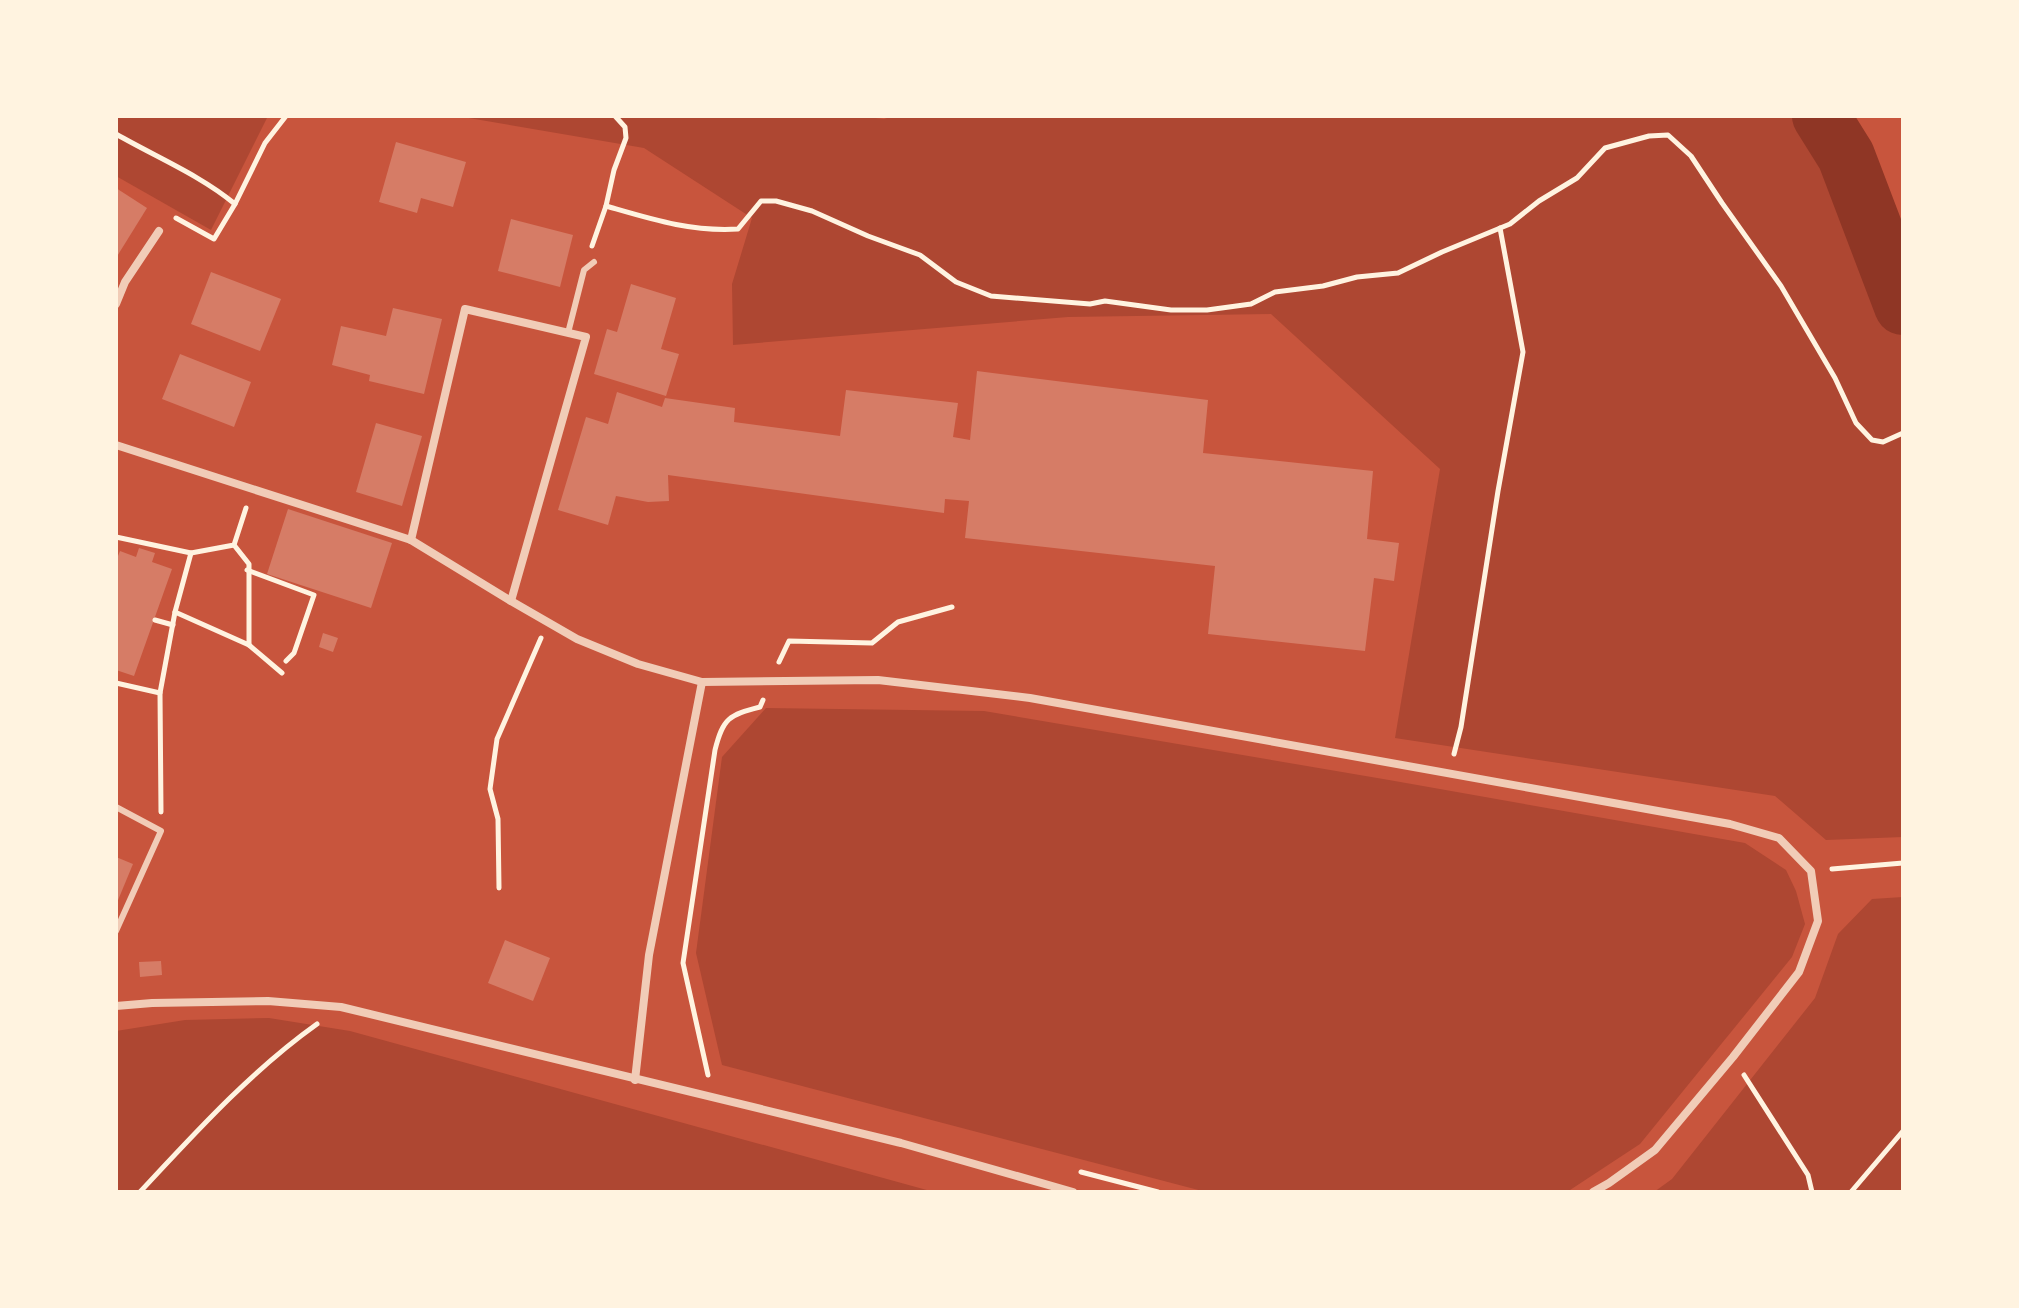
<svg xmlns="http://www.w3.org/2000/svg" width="2019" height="1308" font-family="'Nunito Sans',sans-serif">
  <rect width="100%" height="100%" fill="#c8553d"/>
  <g fill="#ae4732">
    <path d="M116,116h152l-57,114 -95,-54z"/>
    <path d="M457,116h401l26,3 9,-3h915l51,93 44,117v511l-77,3 -51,-44 -380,-58 45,-269 -169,-155 -203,3 -335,28 -1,-61 20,-66 -108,-70z"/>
    <path d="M766,708l218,3 405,69 356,63 41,27 10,21 9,33 -13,33 -152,187 -73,48h-361l-484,-127 -26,-112 26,-196z"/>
    <path d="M1903,897v295h-249l18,-13 143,-181 23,-64 34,-35z"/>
    <path d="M269,1018l81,13 584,161h-818v-161l69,-11z"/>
  </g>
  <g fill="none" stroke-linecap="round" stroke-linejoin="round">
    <path stroke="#8f3625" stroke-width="58" d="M1821,116l25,40 57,150"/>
  </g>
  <g fill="#d67c66">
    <path d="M396,142l70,20 -13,45 -32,-9 -4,15 -38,-11z"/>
    <path d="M116,188l31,20 -31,50z"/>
    <path d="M511,219l62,16 -13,52 -62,-16z"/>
    <path d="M211,272l70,27 -21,52 -69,-27z"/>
    <path d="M631,284l45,14 -15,51 18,5 -13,42 -72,-22 13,-45 10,3z"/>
    <path d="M393,308l49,11 -18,75 -55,-13 1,-6 -38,-10 9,-39 45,10z"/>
    <path d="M180,354l71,28 -17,45 -72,-28z"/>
    <path d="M977,371l231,29 -5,53 170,18 -6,68 32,4 -5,38 -20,-3 -9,73 -157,-17 7,-68 -250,-28 4,-37 -24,-2 -1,14 -276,-38 1,26 -21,1 -32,-6 -8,29 -50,-15 28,-93 22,7 9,-32 45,15 3,-9 70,10 -1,14 106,14 6,-46 112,13 -5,34 17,3z"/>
    <path d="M376,423l46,13 -20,70 -46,-14z"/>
    <path d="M288,509l104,34 -21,65 -104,-34z"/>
    <path d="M139,548l16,5 -3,9 20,7 -38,107 -18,-6v-109l4,-10 16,6z"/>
    <path d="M323,633l15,5 -5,14 -14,-5z"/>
    <path d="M116,857l17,7 -17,41z"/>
    <path d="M505,940l45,18 -17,43 -45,-18z"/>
    <path d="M161,961l1,14 -22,2 -1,-15z"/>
  </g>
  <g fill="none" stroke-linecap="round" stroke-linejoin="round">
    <g stroke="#fff3e0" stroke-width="5">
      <path d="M116,134c40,23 84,41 119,70l30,-61 21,-27"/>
      <path d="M606,206c45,13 85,26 132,23l23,-28h15l36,10 56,25 52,19 36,27 35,14 99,8 15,-3 66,9h36l44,-6 24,-12 48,-6 34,-9 41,-4 44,-21 68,-28 29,-23 38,-23 28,-30 44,-12 19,-1 23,21 31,47 59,83 54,92 21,45 16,17 11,2 20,-9"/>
      <path d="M176,218l38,21 21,-35"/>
      <path d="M592,246l14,-40 8,-36 12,-32 -1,-11 -10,-11"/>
      <path d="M116,537l75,16"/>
      <path d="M247,570l67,25 -20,58 -8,8"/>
      <path d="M175,612l74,33v-81l-15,-19"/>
      <path d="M155,620l18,5"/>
      <path d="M249,645l33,28"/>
      <path d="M779,662l10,-21 83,2 26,-21 54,-15"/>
      <path d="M116,683l44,10"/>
      <path d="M1454,754l7,-27 37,-236 25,-139 -23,-124"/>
      <path d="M161,812l-1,-119 15,-81 16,-59 43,-8 12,-37"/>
      <path d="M1832,869l71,-6"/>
      <path d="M499,888l-1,-69 -8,-30 7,-50 44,-101"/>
      <path d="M708,1075l-25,-112 32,-213c8,-32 14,-35 45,-43l3,-7"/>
      <path d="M1744,1075l64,100 4,17"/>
      <path d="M1081,1172l77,20"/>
      <path d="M140,1192c55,-59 111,-121 177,-168"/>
      <path d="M1851,1192l52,-61"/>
    </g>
    <g stroke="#f1ccb7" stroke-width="6">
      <path d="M568,333l16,-63 10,-8"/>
      <path d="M116,807l45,24 -45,100"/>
    </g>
    <g stroke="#f1ccb7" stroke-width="8">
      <path d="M116,304l9,-22 34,-51"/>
      <path d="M116,445l295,95 100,61 66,38 61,25 64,18 176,-2 152,18 700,126 49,14 32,33 7,50 -19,51 -66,85 -78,93 -46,33 -16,9"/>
      <path d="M411,540l54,-231 121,28 -75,264"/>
      <path d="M116,1006l36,-3 116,-2 73,6 560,136 172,49"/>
      <path d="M635,1080l14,-125 53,-273"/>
    </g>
  </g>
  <rect width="2019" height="1308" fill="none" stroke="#fff3e0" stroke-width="236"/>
</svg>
